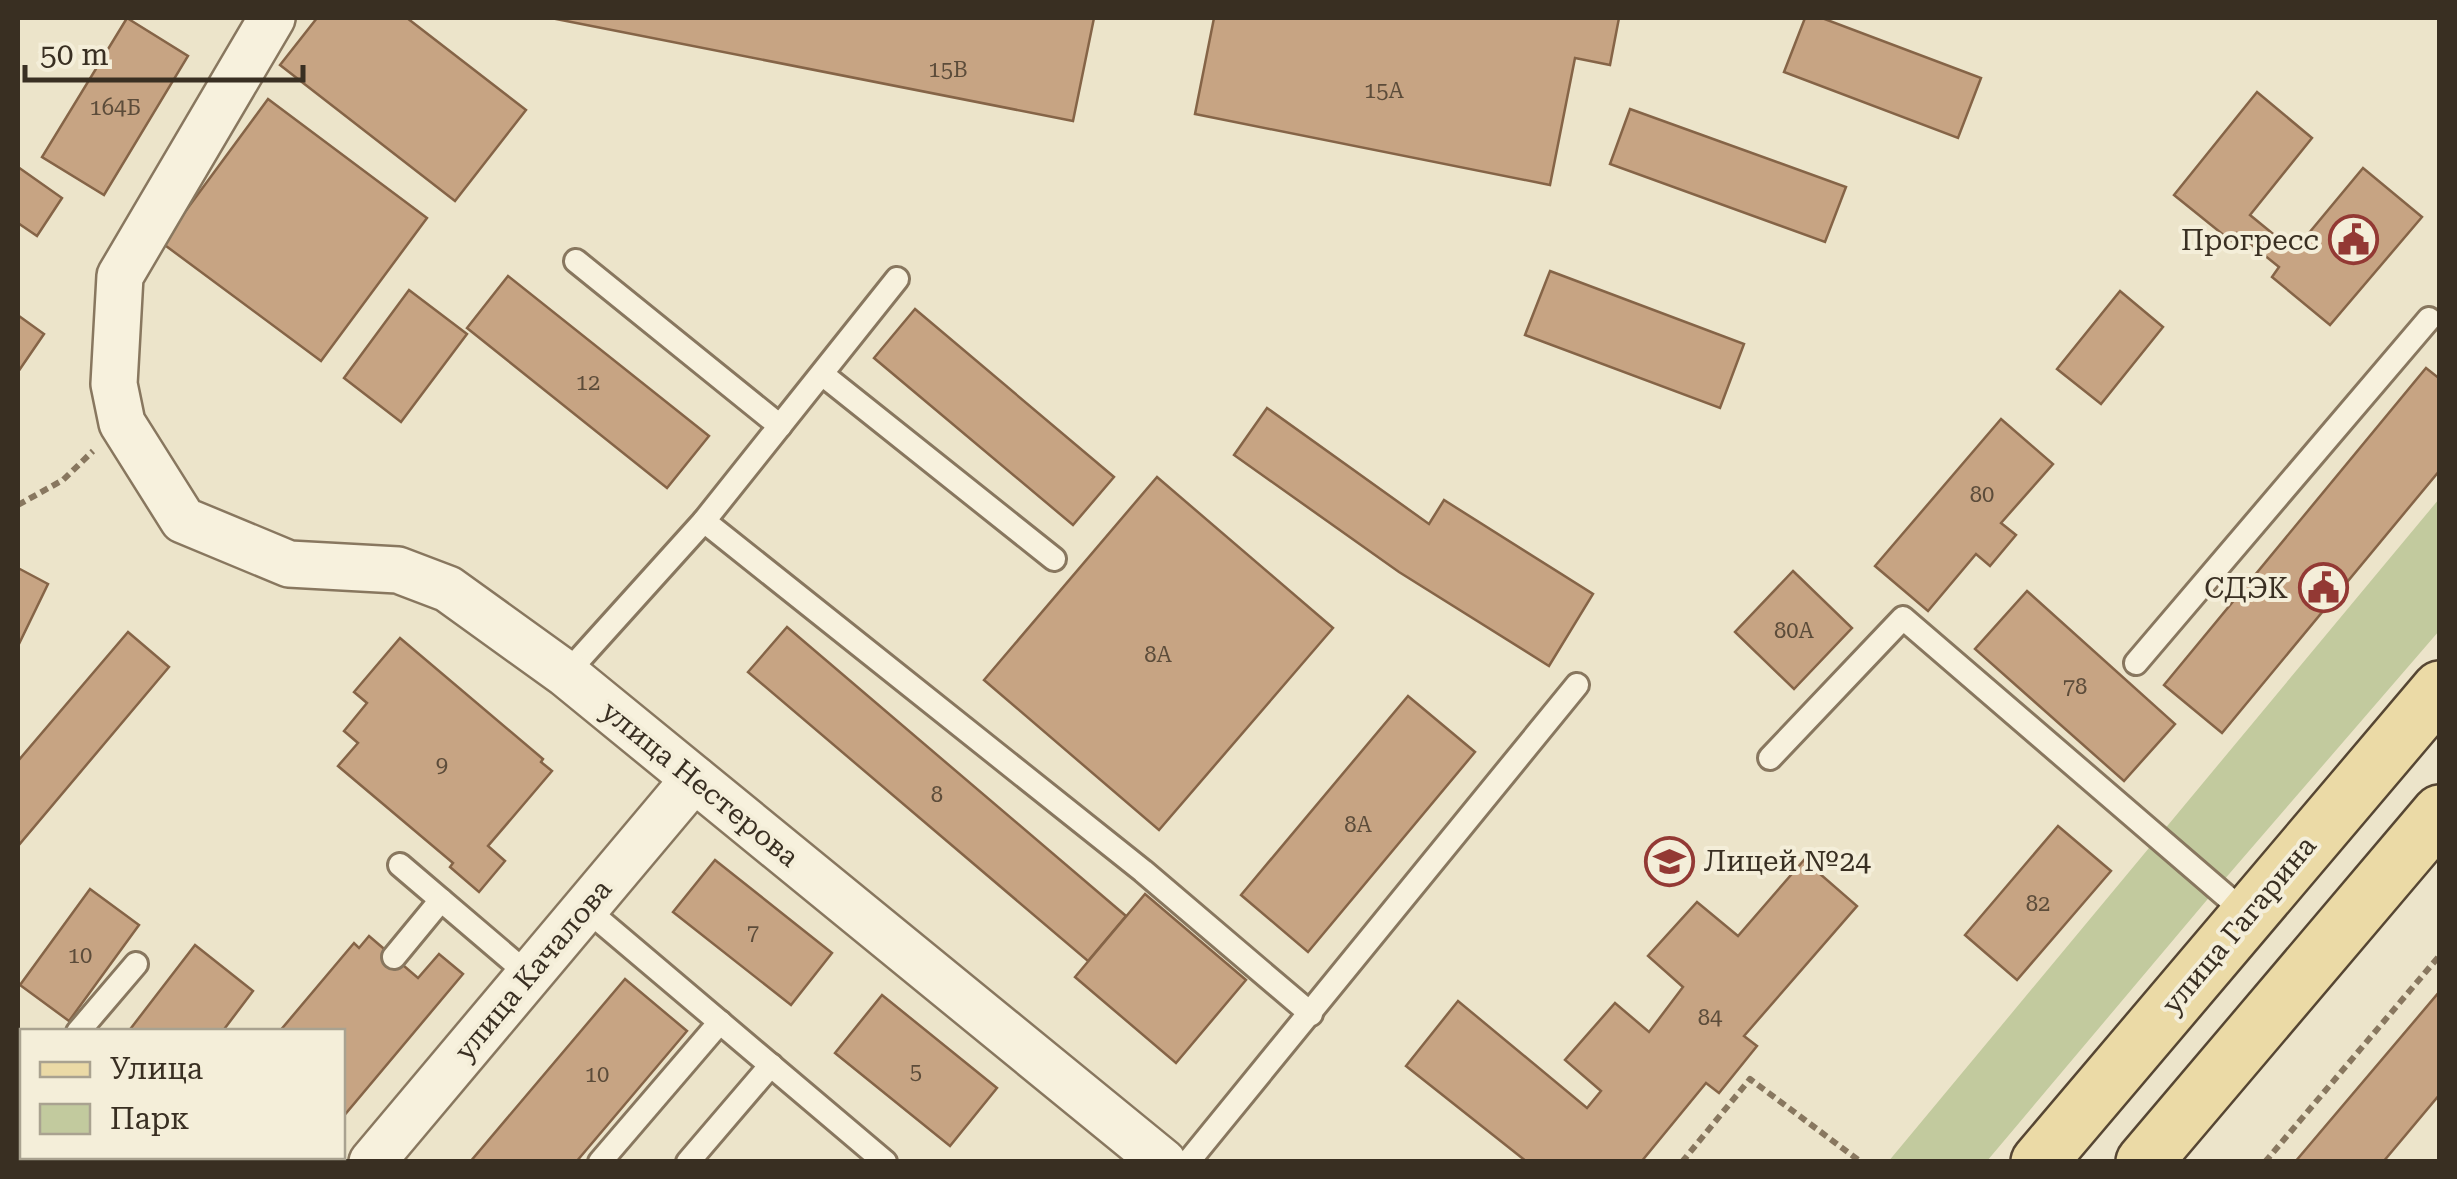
<svg xmlns="http://www.w3.org/2000/svg" width="2457" height="1179" font-family="'Roboto Serif',serif">
  <rect width="100%" height="100%" fill="#ece4ca"/>
  <path fill="#c2ca9e" d="M2439,499v132l-222,257 -230,273 -99,1z"/>
  <g fill="#c7a483" stroke="#856447" stroke-width="2.5">
    <path d="M127,18l61,38 -84,139 -62,-38z"/>
    <path d="M317,18h90l119,92 -71,91 -175,-136z"/>
    <path d="M551,18h543l-21,103z"/>
    <path d="M1214,18h405l-9,47 -35,-7 -25,127 -355,-71z"/>
    <path d="M1805,18h17l159,60 -23,60 -174,-66z"/>
    <path d="M2257,92l55,46 -62,77 44,36 69,-83 59,49 -92,108 -58,-48 7,-10 -42,-34 -6,8 -57,-46z"/>
    <path d="M268,99l159,119 -106,143 -159,-118z"/>
    <path d="M1630,109l216,78 -21,55 -215,-78z"/>
    <path d="M18,167l44,31 -25,38 -19,-13z"/>
    <path d="M1550,271l194,73 -24,64 -195,-73z"/>
    <path d="M508,276l201,160 -42,52 -200,-160z"/>
    <path d="M409,290l58,44 -66,88 -57,-44z"/>
    <path d="M2120,291l43,36 -62,77 -44,-35z"/>
    <path d="M915,309l199,168 -41,48 -199,-167z"/>
    <path d="M19,316l25,18 -26,38v-55z"/>
    <path d="M2426,368l14,11v91l-218,263 -58,-48z"/>
    <path d="M1267,408l162,116 15,-24 149,94 -44,72 -150,-94 -165,-117z"/>
    <path d="M2001,419l52,45 -52,59 15,12 -26,31 -14,-12 -48,57 -53,-45z"/>
    <path d="M1157,477l176,151 -174,202 -175,-150z"/>
    <path d="M18,568l30,16 -30,62z"/>
    <path d="M1793,571l59,57 -58,61 -59,-57z"/>
    <path d="M2027,591l148,133 -51,57 -149,-132z"/>
    <path d="M787,627l339,289 -38,45 -340,-289z"/>
    <path d="M128,632l41,35 -151,179v-85z"/>
    <path d="M400,638l143,121 -2,3 11,9 -64,75 17,15 -26,31 -29,-25 3,-4 -115,-97 20,-23 -14,-12 23,-28 -13,-11z"/>
    <path d="M1408,696l67,56 -167,200 -67,-57z"/>
    <path d="M2058,826l53,45 -94,109 -52,-45z"/>
    <path d="M715,860l117,93 -41,52 -118,-93z"/>
    <path d="M1804,860l53,46 -113,130 13,10 -38,47 -13,-10 -65,79h-114l-121,-96 52,-65 129,107 14,-17 -36,-31 50,-57 34,29 34,-45 -35,-31 49,-54 41,34z"/>
    <path d="M90,889l49,36 -70,96 -49,-36z"/>
    <path d="M1145,894l101,86 -70,83 -101,-86z"/>
    <path d="M369,936l49,42 21,-24 24,20 -121,144v-86h-63l75,-89 5,5z"/>
    <path d="M195,945l58,46 -31,41h-94z"/>
    <path d="M625,979l62,52 -111,131h-106z"/>
    <path d="M2440,991v103l-57,68h-88z"/>
    <path d="M882,995l115,93 -47,58 -115,-93z"/>
    <path d="M18,1088l4,4v64h84l6,6h-94z"/>
  </g>
  <g fill="none" stroke-linecap="round" stroke-linejoin="round">
    <defs>
      <g id="service">
        <path d="M576,261l204,165"/>
        <path d="M822,374l232,185"/>
        <path d="M704,521l193,-242"/>
        <path d="M2136,663l293,-344"/>
        <path d="M566,674l138,-153 439,350 168,143"/>
        <path d="M1770,758l133,-140 345,297"/>
        <path d="M400,865l129,110"/>
        <path d="M585,908l300,254"/>
        <path d="M394,957l47,-57"/>
        <path d="M78,1032l58,-68"/>
        <path d="M18,1072l4,4"/>
        <path d="M133,1156l7,6"/>
        <path d="M600,1162l120,-140"/>
        <path d="M688,1162l83,-97"/>
        <path d="M1188,1162l389,-477"/>
      </g>
      <g id="minor">
        <path d="M272,18l-152,258 -6,108 8,39 61,97 106,44 109,6 50,19 118,85 597,488"/>
        <path d="M372,1162l322,-383"/>
      </g>
      <g id="primary">
        <path d="M2039,1162l401,-473"/>
        <path d="M2144,1162l296,-349"/>
      </g>
    </defs>
    <use href="#service" stroke="#88775f" stroke-width="28"/>
    <use href="#minor" stroke="#88775f" stroke-width="50"/>
    <use href="#primary" stroke="#564633" stroke-width="60"/>
    <g stroke="#88775f" stroke-width="6" stroke-dasharray="8 5" stroke-linecap="butt">
      <path d="M18,505l45,-25 30,-29"/>
      <path d="M1682,1162l68,-83 111,83"/>
      <path d="M2265,1162l175,-207"/>
    </g>
    <use href="#service" stroke="#f7f1dd" stroke-width="22"/>
    <use href="#minor" stroke="#f7f1dd" stroke-width="45"/>
    <use href="#primary" stroke="#ebdaa6" stroke-width="55"/>
  </g>
  <defs>
    <symbol id="civic-ring" viewBox="-11 -11 22 22"><circle r="9.5" fill="#f4eed9" stroke="#933934" stroke-width="1.5"/><path d="M-.6-6.5H3V-4.5H.6V-3L4-1V1h2V6H-6V1h2V-1L-.6-3ZM-1.2 2.5V6h2.4V2.5Z" fill="#933934"/></symbol>
    <symbol id="school-ring" viewBox="-11 -11 22 22"><circle r="9.5" fill="#f4eed9" stroke="#933934" stroke-width="1.5"/><path d="M0-5L7-2L0 1L-7-2ZM-4 1L0 2.5L4 1V4Q0 6-4 4Z" fill="#933934"/></symbol>
  </defs>
  <g fill-rule="evenodd">
    <use href="#civic-ring" x="2326" y="212" width="55" height="55"/>
    <use href="#civic-ring" x="2296" y="560" width="55" height="55"/>
    <use href="#school-ring" x="1642" y="834" width="55" height="55"/>
  </g>
  <g text-anchor="middle" dominant-baseline="central" stroke-width="8" stroke-linejoin="round" paint-order="stroke">
    <g font-size="22" fill="#5c4c3a">
      <text x="948" y="69">15В</text>
      <text x="1384" y="90">15А</text>
      <text x="115" y="107">164Б</text>
      <text x="588" y="382">12</text>
      <text x="1982" y="494">80</text>
      <text x="1794" y="630">80А</text>
      <text x="1158" y="654">8А</text>
      <text x="2075" y="686">78</text>
      <text x="442" y="764">9</text>
      <text x="937" y="794">8</text>
      <text x="1358" y="824">8А</text>
      <text x="2038" y="903">82</text>
      <text x="753" y="932">7</text>
      <text x="80" y="955">10</text>
      <text x="1710" y="1017">84</text>
      <text x="916" y="1071">5</text>
      <text x="597" y="1074">10</text>
    </g>
    <g font-size="28" fill="#392f22" stroke="#f4eed9" text-anchor="end">
      <text x="2319" y="240">Прогресс</text>
      <text x="2288" y="588">СДЭК</text>
      <text x="1704" y="861" text-anchor="start">Лицей №24</text>
    </g>
    <g font-size="28" fill="#392f22" stroke="#f4eed9">
      <text transform="translate(700 784) rotate(39)">улица Нестерова</text>
      <text transform="translate(2239 925) rotate(-50)">улица Гагарина</text>
      <text transform="translate(533 970) rotate(-50)">улица Качалова</text>
    </g>
  </g>
  <rect width="2457" height="1179" fill="none" stroke="#392f22" stroke-width="40"/>
  <rect x="20" y="1029" width="325" height="130" fill="#f4eed9" stroke="#a9a290" stroke-width="2.5"/>
  <rect x="40" y="1062" width="50" height="15" fill="#ebdaa6" stroke="#a9a290" stroke-width="2.5"/>
  <text x="110" y="1079" font-size="30" fill="#392f22">Улица</text>
  <rect x="40" y="1104" width="50" height="30" fill="#c2ca9e" stroke="#a9a290" stroke-width="2.5"/>
  <text x="110" y="1129" font-size="30" fill="#392f22">Парк</text>
  <path d="M25 65v15h278v-15" fill="none" stroke="#392f22" stroke-width="5"/>
  <text x="40" y="65" font-size="30" fill="#392f22" stroke="#f4eed9" stroke-width="8" paint-order="stroke">50 m</text>
</svg>
